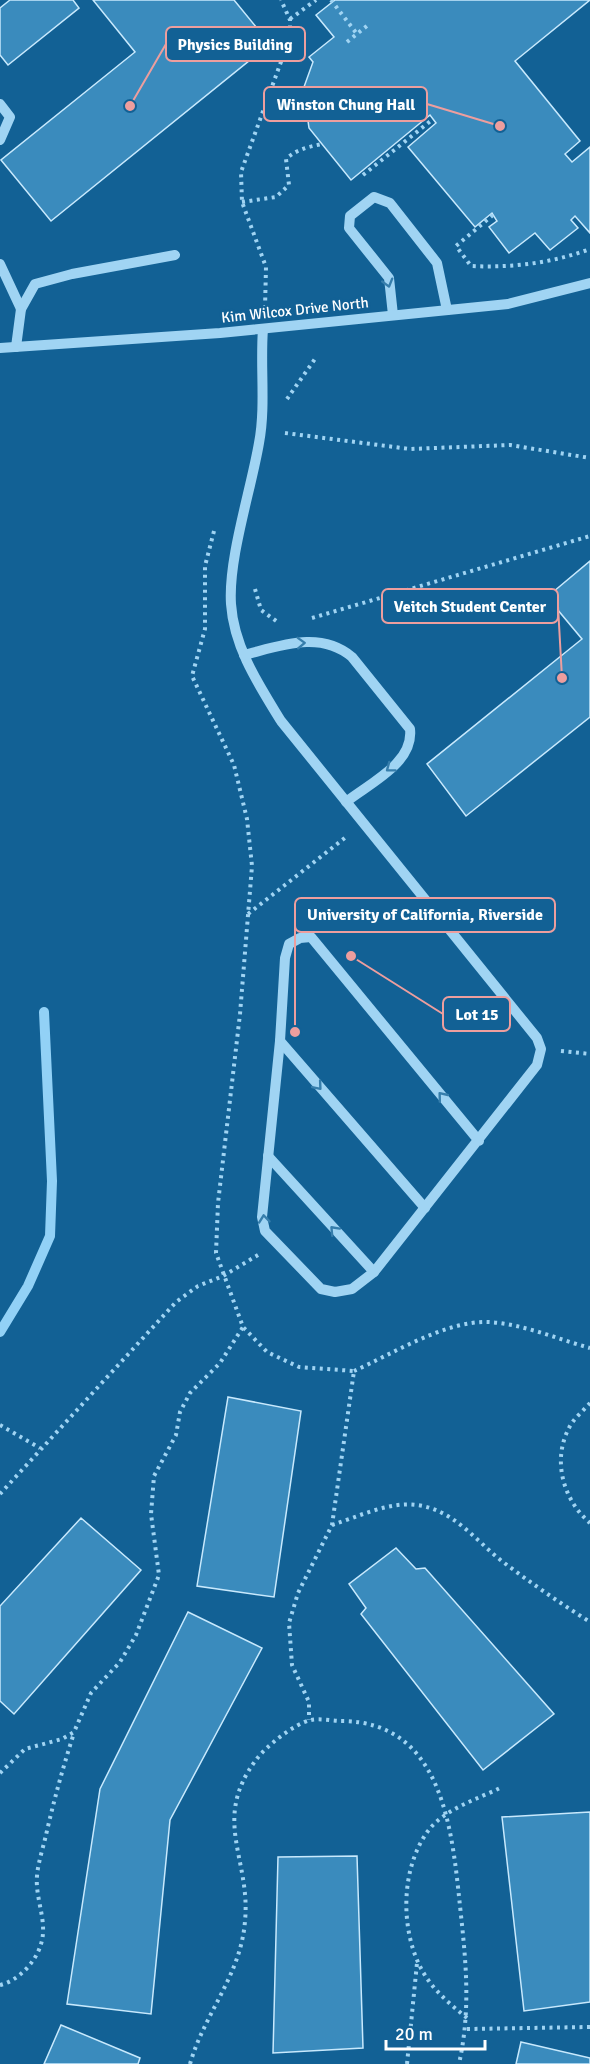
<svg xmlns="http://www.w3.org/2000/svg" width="590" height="2064" font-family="Signika,sans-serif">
  <rect width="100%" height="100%" fill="#126195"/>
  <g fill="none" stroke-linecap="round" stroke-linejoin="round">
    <path stroke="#92d1f6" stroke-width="10" d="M0,1332l28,-46 22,-50 2,-55 -8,-169"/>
  </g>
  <g fill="#3a8bbd" stroke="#c8e9fd" stroke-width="1.5">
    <path d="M10,0h63l6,8 -71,57 -8,-10v-47z"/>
    <path d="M93,0h141l36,44 -219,177 -50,-61 134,-108z"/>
    <path d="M335,0h255l-75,61 65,80 -15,13 7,8 18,-15v86l-15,-17 -4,4 7,8 -28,22 -15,-17 -26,20 -20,-26 8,-6 -5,-8 -17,14 -67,-80 28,-24 -6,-8 -79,65 -42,-52 -4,-28 -5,-2 13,-36 -4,-5 25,-20 -18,-22z"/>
    <path d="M590,561v156l-124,99 -39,-52 155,-125 -35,-42z"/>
    <path d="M228,1397l73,14 -27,186 -77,-11z"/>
    <path d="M81,1518l60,52 -127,144 -14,-13v-95z"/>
    <path d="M396,1548l20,21 9,-1 129,146 -71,56 -122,-156 5,-6 -17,-24z"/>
    <path d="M188,1612l74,36 -92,172 -19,194 -84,-10 33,-215z"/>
    <path d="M590,1812v190l-66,9 -22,-194z"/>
    <path d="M357,1856l6,192 -90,5 5,-196z"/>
    <path d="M61,2025l79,33 -2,6h-94z"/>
    <path d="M521,2042l69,16v6h-74z"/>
  </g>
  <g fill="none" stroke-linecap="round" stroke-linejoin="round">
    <g stroke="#a0d4f3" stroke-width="4" stroke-dasharray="3 4.5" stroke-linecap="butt">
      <path d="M331,0l26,34"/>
      <path d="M290,19l26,-19"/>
      <path d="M347,42l21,-17"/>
      <path d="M363,175l70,-56"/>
      <path d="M242,202l34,-5 13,-12 -3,-26c11,-10 22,-12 36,-15"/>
      <path d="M493,215l-37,31 15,20c41,2 81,-3 119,-17"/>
      <path d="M265,308l1,-41 -24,-65 -1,-30 49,-135v-17l-9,-20"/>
      <path d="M287,399l30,-43"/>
      <path d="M285,433l125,16 100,-4 80,13"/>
      <path d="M214,531l-9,35v63l-13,47 42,89 13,54 5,47 -12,148 -22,189 -2,50 27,74 24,25 32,15 55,4 -22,154 -34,68 -9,30 3,42 17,37v18"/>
      <path d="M255,589l6,21 18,13"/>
      <path d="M312,618l278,-82"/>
      <path d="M248,914l98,-77"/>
      <path d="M561,1051l29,3"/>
      <path d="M354,1371c38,-17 91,-50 133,-49 34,1 70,17 103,26"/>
      <path d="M590,1403c-7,8 -17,16 -21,25 -17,32 -6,72 21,95"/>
      <path d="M0,1425l40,23"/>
      <path d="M0,1494l176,-192 22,-16 25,-10 35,-21"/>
      <path d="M332,1525c25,-8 58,-24 85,-20 37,5 58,35 86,57 28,21 57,41 87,60"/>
      <path d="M0,1773l25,-24 37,-10 12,-7 17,-39 29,-31 16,-27 23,-60 -8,-61 3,-38 22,-41 4,-23 10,-19 30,-30 23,-36"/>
      <path d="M0,1985c18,-4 36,-23 41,-41 7,-22 -6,-45 -4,-68 1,-13 6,-28 9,-41 8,-35 17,-68 28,-102"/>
      <path d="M467,2018c-17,-14 -33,-27 -44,-46 -23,-40 -23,-103 5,-141 16,-22 50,-32 74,-44"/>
      <path d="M467,2029l123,-2"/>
      <path d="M190,2064c14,-50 51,-89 55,-143 6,-62 -34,-101 11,-161 9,-13 39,-37 55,-40 9,-2 21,1 31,1 101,1 110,109 118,185 6,56 11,103 -1,158"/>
      <path d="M407,2064l10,-101"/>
    </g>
    <g stroke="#a0d4f3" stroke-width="10">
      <path d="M0,104l10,13 -10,23"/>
      <path d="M0,264l21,45"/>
      <path d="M393,315l-4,-37 -40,-50 1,-12 24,-19 16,6 47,60 10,47"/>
      <path d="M263,329c-3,37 3,77 -4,114 -8,47 -31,116 -28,161 3,44 28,81 50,117l256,317 4,11 -4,16 -163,207 -22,17 -17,3 -14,-3 -56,-58 -3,-14 18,-176 5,-83 4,-14 11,-6 11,-1 168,204"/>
      <path d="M16,347l5,-38 14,-25 37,-10 103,-19"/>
      <path d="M0,348l220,-15 288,-29 82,-21"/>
      <path d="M244,655c36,-9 76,-25 108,2l58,72c4,34 -40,54 -64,73"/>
      <path d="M280,1041l145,167"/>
      <path d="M268,1156l106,116"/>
    </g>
  </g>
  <defs><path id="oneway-chevron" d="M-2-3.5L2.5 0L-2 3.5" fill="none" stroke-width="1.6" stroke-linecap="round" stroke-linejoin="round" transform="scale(1.5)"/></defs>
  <g stroke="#367eac">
    <use href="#oneway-chevron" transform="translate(388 283) rotate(74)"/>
    <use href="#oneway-chevron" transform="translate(301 643) rotate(-2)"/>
    <use href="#oneway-chevron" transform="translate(390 768) rotate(143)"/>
    <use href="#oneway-chevron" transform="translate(318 1086) rotate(50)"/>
    <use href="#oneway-chevron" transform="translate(442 1096) rotate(-129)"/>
    <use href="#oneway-chevron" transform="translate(264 1219) rotate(-96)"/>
    <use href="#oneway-chevron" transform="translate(334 1230) rotate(-133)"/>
  </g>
  <g text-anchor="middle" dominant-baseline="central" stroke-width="5" stroke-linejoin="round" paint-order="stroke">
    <g font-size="15" fill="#fff" stroke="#126195">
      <text transform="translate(295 310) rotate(-6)">Kim Wilcox Drive North</text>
    </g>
  </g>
  <path fill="none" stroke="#ed9e9e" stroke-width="2" d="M130 106L166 44M500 126L427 104M562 678L558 606M295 1032L295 915M351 956L443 1014"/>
  <g fill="#ed9e9e" stroke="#126195" stroke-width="2">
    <circle cx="130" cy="106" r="6"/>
    <circle cx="500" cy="126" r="6"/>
    <circle cx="562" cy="678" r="6"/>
    <circle cx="295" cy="1032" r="6"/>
    <circle cx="351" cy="956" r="6"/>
  </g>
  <g fill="#126195" stroke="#ed9e9e" stroke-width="2">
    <rect x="166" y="27" width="139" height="34" rx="6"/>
    <rect x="264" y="87" width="163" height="34" rx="6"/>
    <rect x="382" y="589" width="176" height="34" rx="6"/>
    <rect x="295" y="898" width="260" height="34" rx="6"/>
    <rect x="443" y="997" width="67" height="34" rx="6"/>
  </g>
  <g font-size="16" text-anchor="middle" font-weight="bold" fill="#fff">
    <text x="235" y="50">Physics Building</text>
    <text x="346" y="110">Winston Chung Hall</text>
    <text x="470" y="612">Veitch Student Center</text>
    <text x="425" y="920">University of California, Riverside</text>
    <text x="477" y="1020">Lot 15</text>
  </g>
  <path d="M386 2040v9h99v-9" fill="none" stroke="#ffffff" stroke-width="3"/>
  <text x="395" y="2040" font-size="18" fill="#ffffff" stroke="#126195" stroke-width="4.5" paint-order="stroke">20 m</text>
</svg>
